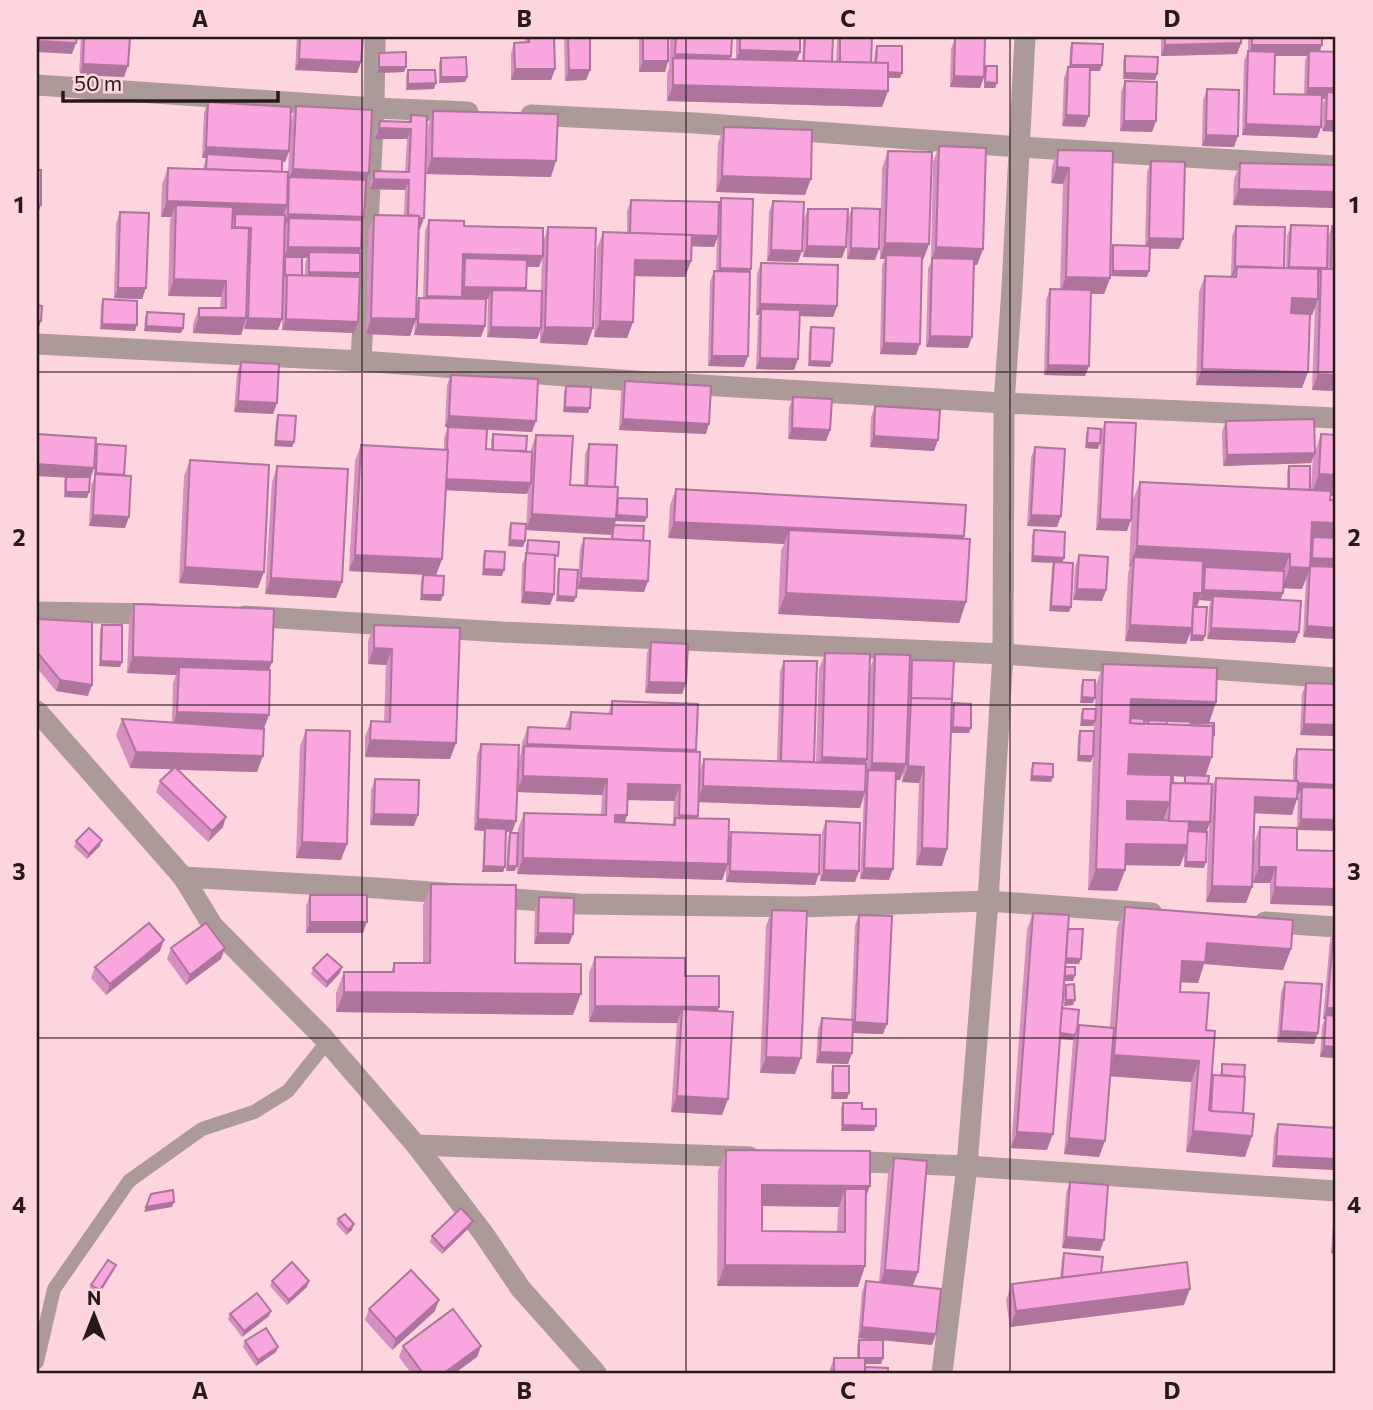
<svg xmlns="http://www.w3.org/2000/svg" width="1373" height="1410" font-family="Commissioner,sans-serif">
  <rect width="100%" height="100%" fill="#fdd5de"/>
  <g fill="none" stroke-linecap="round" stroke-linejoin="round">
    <path stroke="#ab9a97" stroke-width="14" d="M37,1362l17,-73 75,-108 73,-52 52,-17 34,-21 39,-49"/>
    <g stroke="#ab9a97" stroke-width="21">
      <path d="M37,85l337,23 94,4"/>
      <path d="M531,115l164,8 325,24 316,19"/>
      <path d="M37,344l324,17 274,20 369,22 332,15"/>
      <path d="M361,361l13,-253 1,-71"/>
      <path d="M37,612l120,2"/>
      <path d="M245,616l256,16 502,22 333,24"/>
      <path d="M37,711l146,166 30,49 110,111 93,108 67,88 38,56 75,84"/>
      <path d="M183,877l194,11 80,6"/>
      <path d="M489,897l90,7 221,3 188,-6 164,12"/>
      <path d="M1265,922l71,5"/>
      <path d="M416,1145l334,12"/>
      <path d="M841,1161l126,5 369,25"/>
      <path d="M942,1373l25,-207 21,-265 15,-247 1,-251 8,-115 13,-251"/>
    </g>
  </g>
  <g fill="#d68fc0" fill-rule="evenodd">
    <path d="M81,37h49l-6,40 -45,-2z"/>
    <path d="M297,37h66l-2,25 -4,11 -62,-3z"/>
    <path d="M525,37h29l1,32 -4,11h-40v-26l3,-11h11z"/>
    <path d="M564,37h26v33l-4,10 -21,1z"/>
    <path d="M639,37h29v24l-3,11h-26z"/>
    <path d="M670,37h62l-2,22h6v-22h64v15l-3,9h5l1,-20 1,-4 28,25h4l1,-21 1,-4h34l-1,26h3l1,-12 2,-5 25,27 -2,5h-12v13l-6,16 -215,-6v-27l2,-6z"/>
    <path d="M1161,37h80v6l-4,11 -76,2z"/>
    <path d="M1248,37h74l-2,14h13v-14h3v52l-1,4h1l-14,38 1,-28 2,-4h-3l-1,28 -4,11 -75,-3 2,-74 4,-9zM1274,56h33l-2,5 -1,33h-30z"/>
    <path d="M955,38l29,39 -4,11 -30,-1 1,-38z"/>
    <path d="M1072,43l28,28h-10l-5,56 -23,-1 2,-48 4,-11h1l1,-18z"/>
    <path d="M379,53l25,19 -27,1v-15z"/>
    <path d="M1125,56l32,18 -2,6 -32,-1v-18z"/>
    <path d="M441,58l26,19 -2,5 -26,1v-20z"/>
    <path d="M986,66l11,17 -2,5h-11v-16z"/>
    <path d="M408,70l26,19 -28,1v-14z"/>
    <path d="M1125,81l27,51 -32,-1 1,-39z"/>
    <path d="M1207,89l27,58 -32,-1 1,-46z"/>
    <path d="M208,102l83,19 5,-15 70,75 -12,152 -72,-3v-19v8l-4,11 -34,-1 1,-5 -4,11 -48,-2v-9l6,-16h21l1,-11 -53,-1 2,-75 1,-4h-10l1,-33 6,-16 35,1 3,-11h-4l2,-45zM289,152l-1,20h-6v-10h3zM302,258h5l-2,5v13h-3z"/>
    <path d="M433,111l118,66 -125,-3 2,-47z"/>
    <path d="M411,115l13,103 -4,11h-1l-3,77 3,-8h4l2,-67 4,-11 114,22 5,-15 45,101 -6,17 -47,-2v-13l-3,9 -50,-2 1,-38 -27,-1v1l24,27 -4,11 -67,-2 1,-13 -5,14 -44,-2 2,-103 6,-16h30l1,-25 -35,-1v-7l4,-11 31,1 2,-33h-32l1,-7 4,-11 28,1zM542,258l-1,33h-15l1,-24h12z"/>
    <path d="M724,127l81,68 -89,-3 2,-49z"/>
    <path d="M939,146l44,103 -6,16h-3l-6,83 -42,-1 2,-78 3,-7 2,-100z"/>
    <path d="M1058,150l55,1 -3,127 -6,16h-13l-6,82 -41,-1 2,-75 4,-11h10l3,-105 -12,-1 1,-17z"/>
    <path d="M888,151l41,93 -6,16h-1l-6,95 -36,-1 2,-88 3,-7h-5l2,-91z"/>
    <path d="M1151,161l28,88h-30l-2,28 -36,-1v-25l2,-6 32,1 2,-74z"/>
    <path d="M1240,163l96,2v43l-103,-3 1,-26z"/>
    <path d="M721,198l29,75 -6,94 -36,-1 2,-84 4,-11h2l1,-33 -3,9 -22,-1 -1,15 -6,16 -50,-1 -2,46 -6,16 -33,-1 3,-89 6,-16 24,1v-22l4,-11 87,6z"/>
    <path d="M773,201l25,61 -31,-1 2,-49z"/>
    <path d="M852,208l23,52 -28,-1 1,-41z"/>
    <path d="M808,209l34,49 -39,-1 1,-38z"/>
    <path d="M120,212l22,87 -28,-1 2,-75z"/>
    <path d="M1291,225l35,44 2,-32 4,-11h4v165l-24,-1 3,-82 -3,7h-2l-8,73 -106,-3 3,-93 6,-16 26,1 1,-40 4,-11 47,42h3l1,-32z"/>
    <path d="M761,263l76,43 -4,11 -34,-1 -1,43 -4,11 -38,-1 2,-49 1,-5h-3l1,-41z"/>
    <path d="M103,299l32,32 -35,-2 1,-24z"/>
    <path d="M147,312l36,16 -2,5 -37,-2 1,-14z"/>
    <path d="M811,327l21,35 -2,5 -22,-1 1,-34z"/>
    <path d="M241,362l36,41 -4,11 -39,-2 3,-39z"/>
    <path d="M451,375l81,57 -45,-2 -1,19 5,1v-10l2,-6 33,17 4,1 6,-17 34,50 14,1 1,-32 4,-10 26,43 3,11 29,19 -2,5 -29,-1 -2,4 29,16 5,40 -4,11 -67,-3 3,-40 4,-11 27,1v-5l-85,-4 2,-39 -1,3 -81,-4 -4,69 -6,16 5,26 -21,-1 1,-20 2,-5 -74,-4 6,-110 6,-16 83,5v-12l4,-11h-3l2,-42z"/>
    <path d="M625,381l81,53 -87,-4 2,-38z"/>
    <path d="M566,386l22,27 -25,-1 1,-20z"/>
    <path d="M793,397l37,33 -4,11 -38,-2 1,-31z"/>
    <path d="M875,406l59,45 -64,-4 1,-30z"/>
    <path d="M278,415l16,27 -2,5 -18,-1 2,-25z"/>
    <path d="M1226,421l89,31 6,-18 15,1v61h-6l6,143 -33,-2 3,-59 -4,11 -19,-1 -3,11 15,44 -88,-4 2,-32 2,-6 -11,-1v-2l-3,9 8,29 -2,5h-13v-8l-4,11 -61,-3 3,-68 2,-6h-1l3,-65 8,-20 147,7v-18l2,-5 22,24 2,-34 -2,7 -88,3 -1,-34z"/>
    <path d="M1105,422l22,109 -31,-1 5,-97z"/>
    <path d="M1088,428l10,21 -13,-1 1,-14z"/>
    <path d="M37,434l57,34 -4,11 -1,13 -2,6 -23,-1v-15l1,-5 -28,-1z"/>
    <path d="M97,444l27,32 1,52 -36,-2 2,-41 3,-6 1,-30z"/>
    <path d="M1035,447l26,69 -4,11 -30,-1 4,-68z"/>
    <path d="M190,460l68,128 -79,-5 5,-107z"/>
    <path d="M277,466l65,116 -6,16 -71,-4 7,-112z"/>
    <path d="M676,489l288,47 -1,3 3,63 -7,21 -181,-9 3,-63 3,-7 -116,-6 2,-33z"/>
    <path d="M511,523l14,18 -2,6 -15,-1 1,-17z"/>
    <path d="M1034,530l30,28 -2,4 9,45 -2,5 -20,-1 3,-44 1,-4 -22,-1 1,-26z"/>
    <path d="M528,540l28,21h-1l-1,33 -4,11 -29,-2 1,-39 4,-8v-11z"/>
    <path d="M485,551l17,25 -20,-1 1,-18z"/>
    <path d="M1079,555l27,35 -4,11 -29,-1 2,-34z"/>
    <path d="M559,569l15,33 -18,-1 1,-26z"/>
    <path d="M134,604l138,58 -3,8 -5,59 -7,43 -79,-2 45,57 -15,15 -52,-50 4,-11 12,-12 -42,-1 -14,-33 6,-16 50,3 1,-39 3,-8 -49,-2 2,-53z"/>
    <path d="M37,619l51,77 -32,-5 -19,-23z"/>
    <path d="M102,625l20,37 -2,5 -21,-1 1,-36z"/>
    <path d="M374,625l82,118 -6,16 -85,-2v-20l6,-16 13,1 2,-57 -18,-1v-23z"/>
    <path d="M651,642l35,41 -4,11 -37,-1 2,-40z"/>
    <path d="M825,653l45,16 5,-15 34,13 3,-7 40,48 2,-5 15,30h-18l-4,116 -5,17 -26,-1 3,-82 -17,-1 1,-10 -3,8h-4l-7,100 -29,-1 4,-83 -4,12 -161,-6 -2,16 32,20 2,-6 88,42 -4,11 -89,-3v-14l-4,12 -205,-6 1,-45 6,-16 77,2 1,-20 -85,-3 -1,29 -4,11 -6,-1 -1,36 -2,5h-21l2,-41 -10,-1 3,-75 4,-11 38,16 2,-7 1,-10 6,-16 37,1 6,-16 37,2 4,-13 83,51 5,18 4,-11 73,2 3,-90 4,-10 30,102h2l3,-94zM628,800l46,1 -1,20 -1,4 -47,-2 2,-8z"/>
    <path d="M1103,664l113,38 -7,21 5,13 -9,40 6,14 5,-12 77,3v-21l4,-11 39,1 -39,80 -27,74v-21h-17l1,-40 6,-16 37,1 1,-31 1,-3h-2l-5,21 -37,-2 -3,74 -6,16 -40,-1 3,-77 -3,7 -2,36 -20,-1v-12l-4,11 -55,-1v5l-8,21 -29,-1 6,-167 -1,3h-13l1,-12 2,-5h12l1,-24zM1167,722l23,1v2l-23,-1zM1173,776l12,1 -2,6h-10z"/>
    <path d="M1083,680l10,23h-13l1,-18z"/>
    <path d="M1306,683l30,1v52l-36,-1 2,-41z"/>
    <path d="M306,730l35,130 -45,-2 4,-112z"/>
    <path d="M1080,731l11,31 -14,-1 1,-24z"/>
    <path d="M1033,763l20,14 -2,5 -21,-1 1,-12z"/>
    <path d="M375,779l39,47 -44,-1 1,-35z"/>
    <path d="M826,821l33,50 -4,11 -35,-1 2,-49z"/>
    <path d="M510,833l5,38h-9l2,-33z"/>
    <path d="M76,841l24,5 -13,13 -13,-12z"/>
    <path d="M431,884l84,79 58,52 -237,-3v-19l8,-21h47l3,-9h29v-58z"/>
    <path d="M310,895l53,38h-57v-27z"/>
    <path d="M539,897l34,37 -4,10h-35l1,-36z"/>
    <path d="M1125,907l166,42 -8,21 -79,-6 -6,19 -17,-1 -1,10 26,38 6,50 1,-5h7l2,-11 30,72 -7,21 -59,-5 5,-70 -81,-6 -11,81 -35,-3 9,-114 -13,-1 -13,111 -36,-2 16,-219 6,-16 35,16 11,35h-14v3l10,8 -2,6h-9l-2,27 15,22 2,-5 31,2 7,-99z"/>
    <path d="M772,910l23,164 -35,-1 6,-147z"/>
    <path d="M859,915l24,119 -30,-1 -1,20 -4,11 -32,-1 2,-34 4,-11 29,2 4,-95z"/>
    <path d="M1334,928h2v130l-16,-1 2,-31 3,-7h-2l7,-80z"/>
    <path d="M171,948l50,11 -35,26 -19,-26z"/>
    <path d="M160,951l-54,44 -15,-17 4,-11z"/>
    <path d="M595,957l90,19 34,31 -1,4 10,88 -6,16 -51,-3 6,-89 -88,-1v-49z"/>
    <path d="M313,968l27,5 -14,15 -15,-14z"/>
    <path d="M1285,982l29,62 -37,-2 4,-49z"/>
    <path d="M1066,985l9,15 -2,5 -9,1v-16z"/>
    <path d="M833,1066l16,27 -2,6h-16v-27z"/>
    <path d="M843,1103l19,6 12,22h-33v-23z"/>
    <path d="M1278,1124l58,4v42l-64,-3 2,-32z"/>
    <path d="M726,1150l140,47 -1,69 -7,21 -141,-1 1,-115zM762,1206l77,1 -1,3 -1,22 -75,-1z"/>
    <path d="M894,1158l19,128 19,59 -49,-5v18l-2,6h-16v3l23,6h-58v-4l4,-11h23v-12l2,-6h23l-24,-2 4,-46 4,-11 13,2 9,-109z"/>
    <path d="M1070,1182l30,69 -38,-3 4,-55z"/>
    <path d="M1336,1216v38l-5,-1 2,-29z"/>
    <path d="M338,1219l14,11 -6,5 -10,-11z"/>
    <path d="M473,1221l-2,5 -29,28 -12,-12 2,-6z"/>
    <path d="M1064,1253l37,20 83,32 -174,22 -4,-27 6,-16 48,-6 2,-19z"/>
    <path d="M116,1265l-2,5 -16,26 -9,-6 2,-5z"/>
    <path d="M272,1281l35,6 -20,18 -17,-19z"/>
    <path d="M369,1309l66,2 -43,39 -27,-30z"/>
    <path d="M230,1314l39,2 -27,21 -14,-18z"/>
    <path d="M245,1341l31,11 -20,14 -13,-19z"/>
    <path d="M403,1346h78l-4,11 -22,16h-44l-12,-16z"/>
  </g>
  <g fill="#ae749c">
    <path d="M39,41l37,2 -4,11 -35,-2v-6z"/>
    <path d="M1241,43l-4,11 -76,2 4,-11z"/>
    <path d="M1252,45h70l-4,11 -9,-5 -2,5h-59z"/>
    <path d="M740,50l60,2 -4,10 -60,-1z"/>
    <path d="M675,54l56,2 -5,16 -53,-12z"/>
    <path d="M299,59l62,3 -4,11 -62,-3z"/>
    <path d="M643,61h25l-3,11h-26z"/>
    <path d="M83,64l45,2 -4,11 -45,-2z"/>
    <path d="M1071,65h31l-2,6h-31z"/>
    <path d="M379,67h27l-2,5 -27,1z"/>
    <path d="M515,69h40l-4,11h-40z"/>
    <path d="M569,70h21l-4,10 -21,1z"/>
    <path d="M876,72l26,1 -2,5 -26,-1z"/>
    <path d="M1125,73l32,1 -2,6 -32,-1z"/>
    <path d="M954,76l30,1 -4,11 -30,-1z"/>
    <path d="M441,77h26l-2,5 -26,1z"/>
    <path d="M985,82l12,1 -2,5h-11z"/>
    <path d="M436,83l-2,6 -28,1 2,-6z"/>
    <path d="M673,85l215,6 -6,16 -215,-6z"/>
    <path d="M1308,88h28l-3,11 -6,-7 -2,7h-21z"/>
    <path d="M1066,115l23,1 -4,11 -23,-1z"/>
    <path d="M1124,121h32l-4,11 -32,-1z"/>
    <path d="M1326,121h10v11l-14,-1z"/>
    <path d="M1246,124l75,3 -4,11 -75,-3z"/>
    <path d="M379,128l32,1 -4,10h-32z"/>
    <path d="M1206,135l32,1 -4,11 -32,-1z"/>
    <path d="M206,147l83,4 -4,11 -78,-4v-4l-1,4h-4z"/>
    <path d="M432,158l124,3 -5,16 -125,-3z"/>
    <path d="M1057,167l12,1 -6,16 -12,-1z"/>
    <path d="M293,169l76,4 -6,16 -74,-11z"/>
    <path d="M722,176l89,3 -6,16 -89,-3z"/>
    <path d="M374,179l35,1 -4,10 -35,-1z"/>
    <path d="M1239,189l97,3v16l-103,-3z"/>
    <path d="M167,201l120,4 -6,16 -46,-7 -2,6 -57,-2v-13l-5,12h-10z"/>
    <path d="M37,205h4l-4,11z"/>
    <path d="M288,214l76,3 -4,11 -71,-10 -3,7h-2z"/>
    <path d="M408,218h16l-4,11 -16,-1z"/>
    <path d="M630,233l88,3 -4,11 -88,-3z"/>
    <path d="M1149,238l34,1 -4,10 -34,-1z"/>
    <path d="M885,243l44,1 -6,16 -37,-1v-4l-1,4h-5z"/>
    <path d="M807,246l39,1 -4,11 -39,-1z"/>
    <path d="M288,247l73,1 -4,11 -48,-7 -2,6 -23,-1z"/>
    <path d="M936,247l47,2 -6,16 -45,-2v-4z"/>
    <path d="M851,248l28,1 -4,11 -28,-1z"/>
    <path d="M771,250l31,1 -4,11 -31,-1z"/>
    <path d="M463,254l80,2 -4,11 -74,-2v-7l-2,7z"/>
    <path d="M635,260l56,1 -6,16 -56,-1z"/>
    <path d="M1235,266l2,1 -4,10h-2z"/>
    <path d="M1289,267l38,1 -4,10 -2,-9 -3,9 -33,-1z"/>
    <path d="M720,268l31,1 -4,11 -31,-1z"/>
    <path d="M1113,271h36l-2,6 -36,-1z"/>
    <path d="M309,272l51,1 -4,11 -51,-1z"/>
    <path d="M1066,277l44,1 -6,16 -44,-1z"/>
    <path d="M174,279l52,2 -5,16 -53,-1z"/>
    <path d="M464,287l62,1 -4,11 -30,-9 -4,9 -27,-1 -3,9 -35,-1 4,-10 34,1z"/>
    <path d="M118,288h28l-4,11 -28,-1z"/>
    <path d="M1292,298l26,1 -6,16h-26z"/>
    <path d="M760,304l77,2 -4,11 -72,-2v-6l-2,6h-3z"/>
    <path d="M199,317l47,1 -5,17 -48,-2z"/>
    <path d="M248,318l34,1 -4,11 -34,-1z"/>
    <path d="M371,318l45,1 -6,17 -44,-2z"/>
    <path d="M286,319l72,3 -4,11 -72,-3z"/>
    <path d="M37,321h4l-2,6h-2z"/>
    <path d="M600,321l33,1 -6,16 -33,-1z"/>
    <path d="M102,324l35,1 -2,6 -35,-2z"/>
    <path d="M418,324l67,2 -4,11 -67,-2z"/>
    <path d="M146,326l37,2 -2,5 -37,-2z"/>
    <path d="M491,327l50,1 -4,11 -50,-2z"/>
    <path d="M545,327l48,1 -6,17 -47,-2z"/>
    <path d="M930,336l42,1 -4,11 -42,-1z"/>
    <path d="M884,343l36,1 -4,11 -36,-1z"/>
    <path d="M712,356h36l-4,11 -36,-1z"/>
    <path d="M760,358l38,1 -4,11 -38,-1z"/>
    <path d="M810,361l22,1 -2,5 -22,-1z"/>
    <path d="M1048,365l41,1 -4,10 -41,-1z"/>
    <path d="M1202,369l106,3 -6,16 -106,-3z"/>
    <path d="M1318,374l18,1v16l-24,-1z"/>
    <path d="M238,401l39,2 -4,11 -39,-2z"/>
    <path d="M565,407l25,1 -2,5 -25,-1z"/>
    <path d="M449,416l87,5 -4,11 -87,-5z"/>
    <path d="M623,419l86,5 -3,10 -87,-4z"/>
    <path d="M792,428l38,2 -4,11 -38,-2z"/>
    <path d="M874,436l64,4 -4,11 -64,-4z"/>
    <path d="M276,441l18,1 -2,5 -18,-1z"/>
    <path d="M1087,443h13l-2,6 -13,-1z"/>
    <path d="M1315,453l-4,10 -88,3 4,-11z"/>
    <path d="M37,464l57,4 -4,11 -53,-3z"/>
    <path d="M1319,474l17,1v21l-25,-1z"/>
    <path d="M446,479l85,4 -4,11 -85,-4z"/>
    <path d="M66,492h23l-2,6 -23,-1z"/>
    <path d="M532,514l83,1 32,2 -2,5 -29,-1 -5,14 -85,-5z"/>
    <path d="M93,515l36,2 -4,11 -36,-2z"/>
    <path d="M1031,515l30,1 -4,11 -30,-1z"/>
    <path d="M1100,519l31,1 -4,11 -31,-1z"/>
    <path d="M674,522l290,14 -6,16 -169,-22 -5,14 -116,-6z"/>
    <path d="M1312,522l24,1v22l-26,-2z"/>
    <path d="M510,540l15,1 -2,6 -15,-1z"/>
    <path d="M1137,546l153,8 -8,21 -77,-8 -1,4 -70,-4v-10l-4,10h-1z"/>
    <path d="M355,555l87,4 -6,16 -87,-4z"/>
    <path d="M1033,556l31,2 -2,5 -31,-1z"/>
    <path d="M1312,558l24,1v11l-26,-2 -8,21 -20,-1 8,-21 18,1z"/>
    <path d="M185,567l79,5 -6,16 -79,-5z"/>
    <path d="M484,569l20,1 -2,6 -20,-1z"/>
    <path d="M271,578l71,4 -6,16 -71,-4z"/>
    <path d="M581,578l67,3 -4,11 -67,-3z"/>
    <path d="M1077,589l29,1 -4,11 -29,-1z"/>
    <path d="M1204,590l79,3 -4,11 -66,-8 -2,5 -11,-1z"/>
    <path d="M524,592l30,2 -4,11 -29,-2z"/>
    <path d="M786,593l180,9 -7,21 -181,-9z"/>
    <path d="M1194,593h8l-6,16h-8z"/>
    <path d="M422,595h21l-2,6 -21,-1z"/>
    <path d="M558,596l18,1 -2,5 -18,-1z"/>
    <path d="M1051,606l20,1 -2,5 -20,-1z"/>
    <path d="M1130,625l62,3 -6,16 -61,-3z"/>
    <path d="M1307,626l29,2v11l-33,-2z"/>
    <path d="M1211,628l88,4 -4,11 -88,-4z"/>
    <path d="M1192,635l13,1 -2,5h-13z"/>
    <path d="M374,648l18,1 -6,16 -18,-1z"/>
    <path d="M133,657l139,5 -6,16 -87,-11 -3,8 -49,-2z"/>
    <path d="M101,661l21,1 -2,5 -21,-1z"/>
    <path d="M60,680l32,5 -4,11 -32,-5z"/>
    <path d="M649,682l37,1 -4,11 -37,-1z"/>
    <path d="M1082,697l13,1 -2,5h-13z"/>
    <path d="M1131,699l85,3 -7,21 -79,-2z"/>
    <path d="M177,712l92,3 -6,16 -91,-3z"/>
    <path d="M1082,720l13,1 -2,5h-13z"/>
    <path d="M1304,724l32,1v11l-36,-1z"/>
    <path d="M953,727l18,1 -2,5h-18z"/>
    <path d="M370,740l86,3 -6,16 -85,-2z"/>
    <path d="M527,744l169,6 -6,16 -166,-13z"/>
    <path d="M136,752l127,4 -6,16 -127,-4z"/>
    <path d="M1129,754l83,3 -7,20 -76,-2z"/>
    <path d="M1079,756h14l-2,6 -14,-1z"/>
    <path d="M822,757l45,2 -6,16 -45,-2z"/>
    <path d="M872,763l34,1 -6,16 -32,-1v-7z"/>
    <path d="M908,766l16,1 -5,16 -17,-1z"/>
    <path d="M523,776l84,3 -5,16 -85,-3z"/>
    <path d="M1032,776l21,1 -2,5 -21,-1z"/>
    <path d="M1296,783l40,2v11l-34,-9 -3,7h-7z"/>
    <path d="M628,784l52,1 -6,16 -51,-1z"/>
    <path d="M703,786l162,6 -5,16 -163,-6z"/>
    <path d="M1255,797l42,2 -5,16 -42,-2z"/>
    <path d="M1127,801l43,1 -8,21 -42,-1z"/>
    <path d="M374,814l44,1 -4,11 -44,-1z"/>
    <path d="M615,815h12l-5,16h-13z"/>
    <path d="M679,815l19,1 -6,16 -19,-1z"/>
    <path d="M226,817l-3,10 -15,15 4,-11z"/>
    <path d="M478,819l38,2 -4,11 -27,-1v-3l-1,3 -10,-1z"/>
    <path d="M1301,819l35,1v11l-39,-1z"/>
    <path d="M1169,821l41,1 -4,11 -41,-1z"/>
    <path d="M102,840l-2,6 -13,13 2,-5z"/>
    <path d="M302,842l45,2 -6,16 -45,-2z"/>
    <path d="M1126,844l62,1 -8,21 -62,-1z"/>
    <path d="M922,848l25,1 -5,17 -26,-1z"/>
    <path d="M523,858l205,6 -6,16 -205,-6z"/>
    <path d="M1186,862h20l-2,6 -20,-1z"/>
    <path d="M484,866l21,1 -2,5h-21z"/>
    <path d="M508,866h9l-2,5h-9z"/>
    <path d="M1259,867h17l-6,16h-17z"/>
    <path d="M864,868l29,1 -4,11 -29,-1z"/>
    <path d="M1096,869l29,1 -8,21 -29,-1z"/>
    <path d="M824,870l35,1 -4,11 -35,-1z"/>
    <path d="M730,871l89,3 -4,11 -89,-3z"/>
    <path d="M1212,886l40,1 -6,16 -40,-1z"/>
    <path d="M1275,887l61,2v17l-66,-2z"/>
    <path d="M310,922h57l-4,11h-57z"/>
    <path d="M538,933l35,1 -4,10h-35z"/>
    <path d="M164,940l-4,11 -54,44 4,-11z"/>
    <path d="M1207,943l84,6 -8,21 -79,-6 -6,19 -23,-1 7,-21z"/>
    <path d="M225,948l-4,11 -35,26 4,-10z"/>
    <path d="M1066,958l15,1 -2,5 -15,-1z"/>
    <path d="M342,967l-2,6 -14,15 1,-6z"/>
    <path d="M1075,975l-2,6h-11l2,-5z"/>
    <path d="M344,992l237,2 -8,21 -237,-3z"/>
    <path d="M1066,1000h9l-2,5 -9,1z"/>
    <path d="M595,1006l124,1 -5,16 -32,-14 -5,14 -88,-1z"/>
    <path d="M1327,1008h9v12l-10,-5 -1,4h-2z"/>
    <path d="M855,1022l32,2 -4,10 -32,-1z"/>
    <path d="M1281,1031l37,2 -4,11 -37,-2z"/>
    <path d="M1059,1033l16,2 -2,5 -16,-1z"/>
    <path d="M1324,1046l12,1v11l-16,-1z"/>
    <path d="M820,1052l32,1 -4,11 -32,-1z"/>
    <path d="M1114,1055l85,6 -8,21 -85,-6z"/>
    <path d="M766,1057l35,1 -6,16 -35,-1z"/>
    <path d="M833,1093h16l-2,6h-16z"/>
    <path d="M677,1096l51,3 -6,16 -51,-3z"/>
    <path d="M843,1125l33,1 -2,5h-33z"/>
    <path d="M1193,1131l59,5 -7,21 -59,-5z"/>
    <path d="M1017,1132l36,2 -6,16 -36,-2z"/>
    <path d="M1069,1138l36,3 -6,16 -35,-3z"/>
    <path d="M1276,1156l60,3v11l-64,-3z"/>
    <path d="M762,1185l108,1 -8,21 -17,-18 -6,18 -84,-1z"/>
    <path d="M174,1202l-2,5 -28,5 2,-5z"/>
    <path d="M473,1221l-2,5 -29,28 2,-5z"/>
    <path d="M354,1224l-2,6 -6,5 2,-5z"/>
    <path d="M1066,1237l38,3 -4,11 -38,-3z"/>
    <path d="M1335,1242h1v12l-5,-1z"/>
    <path d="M116,1265l-2,5 -16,26 2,-6z"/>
    <path d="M725,1265l140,1 -7,21 -141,-1z"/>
    <path d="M885,1270l33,2 -6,16 -33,-2z"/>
    <path d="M309,1281l-2,6 -20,18 2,-5z"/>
    <path d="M1190,1289l-6,16 -174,22 6,-16z"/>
    <path d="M439,1300l-4,11 -43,39 4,-11z"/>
    <path d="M271,1311l-2,5 -27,21 2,-6z"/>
    <path d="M862,1327l74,7 -4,11 -74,-7z"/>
    <path d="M481,1346l-4,11 -22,16h-11z"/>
    <path d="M278,1347l-2,5 -20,14 2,-6z"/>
    <path d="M859,1358h24l-2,6h-24z"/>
  </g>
  <g fill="#f9a6df" stroke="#ae749c" stroke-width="2">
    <path d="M39,37h38l-1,6 -37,-2z"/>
    <path d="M84,37h46l-2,29 -45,-2z"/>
    <path d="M300,37h63l-2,25 -62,-3z"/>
    <path d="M529,37h25l1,32h-40l-1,-26 15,-1z"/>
    <path d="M568,37h22v33h-21z"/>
    <rect x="643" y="37" width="25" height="24"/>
    <path d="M676,37h56l-1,19 -56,-2z"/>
    <path d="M740,37h60v15l-60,-2z"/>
    <path d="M805,37h28l-1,25 -28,-1z"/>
    <path d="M840,37h32l-1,26 -31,-1z"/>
    <path d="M1165,37h76v6l-76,2z"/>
    <rect x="1252" y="37" width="70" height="8"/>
    <path d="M955,38h30l-1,39 -30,-1z"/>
    <path d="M1072,43l31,1 -1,21h-31z"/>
    <path d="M877,46h25v27l-14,-1v-9h-12z"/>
    <path d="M1248,51l27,1 -1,42 48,1 -1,32 -75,-3z"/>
    <path d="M1309,51l27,1v36h-28z"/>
    <path d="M406,52v15h-27v-14z"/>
    <path d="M1125,56l33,1 -1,17 -32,-1z"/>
    <path d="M466,57l1,20h-26v-19z"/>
    <path d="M673,58l215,5v28l-215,-6z"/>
    <path d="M986,66h11v17l-12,-1z"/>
    <path d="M1068,67h22l-1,49 -23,-1z"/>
    <path d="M408,70h27l1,13 -28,1z"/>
    <path d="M1125,81l32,1 -1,39h-32z"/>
    <path d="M1207,89l32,1 -1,46 -32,-1z"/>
    <path d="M1327,92l9,1v28h-10z"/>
    <path d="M208,102l83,5 -2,44 -83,-4z"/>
    <path d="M296,106l76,4 -3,63 -76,-4z"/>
    <path d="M433,111l125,3 -2,47 -124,-3z"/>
    <path d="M411,115l16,1 -3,102h-5v-2l-11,-1 1,-35 -35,-1v-8l35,1 2,-43 -32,-1 1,-7 31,1z"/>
    <path d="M724,127l88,3 -1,49 -89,-3z"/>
    <path d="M939,146l47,2 -3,101 -47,-2z"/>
    <path d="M1058,150l55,1 -3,127 -44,-1 3,-109 -12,-1z"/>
    <path d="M888,151l44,1 -3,92 -44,-1z"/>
    <path d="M207,154l75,5v13l-76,-3z"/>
    <path d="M1151,161l34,1 -2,77 -34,-1z"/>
    <path d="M1240,163l96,2v27l-97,-3z"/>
    <path d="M168,168l120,4 -1,33 -120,-4z"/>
    <rect x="37" y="170" width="4" height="35"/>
    <path d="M289,177l77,3 -2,37 -76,-3z"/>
    <path d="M721,198l32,1 -2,70 -31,-1z"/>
    <path d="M631,200l88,2 -1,34 -88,-3z"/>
    <path d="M773,201l31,1 -2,49 -31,-1z"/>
    <path d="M176,205l57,2 -1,21h17l-3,90 -47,-1v-9h27v-27l-52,-2z"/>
    <path d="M852,208l28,1 -1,40 -28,-1z"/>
    <path d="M808,209h40l-2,38 -39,-1z"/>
    <path d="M120,212l29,1 -3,75h-28z"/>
    <path d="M235,214l50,1 -3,104 -34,-1 3,-90 -16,-1z"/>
    <path d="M374,215l45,1 -3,103 -45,-1z"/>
    <path d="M289,218l73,2 -1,28 -73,-1z"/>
    <path d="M429,220l35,1v5l79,2v28l-80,-2 -1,43 -35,-1z"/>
    <path d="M1291,225l37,1 -1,42 -38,-1z"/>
    <path d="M1236,226l49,1 -1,41 -49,-2z"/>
    <path d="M1332,226h4v43h-5z"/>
    <path d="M548,227l48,1 -3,100 -48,-1z"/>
    <path d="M603,232l89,3 -1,26 -56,-1 -2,62 -33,-1z"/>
    <path d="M1113,245l37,1 -1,25h-36z"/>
    <path d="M309,252l51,1v20l-51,-1z"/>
    <path d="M886,255l36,1 -2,88 -36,-1z"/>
    <path d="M285,257h17v19l-15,-1v1h-2z"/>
    <path d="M465,258l62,2 -1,28 -62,-1z"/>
    <path d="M932,258l42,1 -2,78 -42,-1z"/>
    <path d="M761,263l77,2 -1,41 -77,-2z"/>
    <path d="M1237,267l81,2v30l-26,-1 -1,15 19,1 -2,58 -106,-3 3,-93 31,1z"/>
    <path d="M1321,269h15v106l-18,-1z"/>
    <path d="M714,271l36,1 -2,84h-36z"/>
    <path d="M287,275l73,2 -2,45 -72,-3z"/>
    <path d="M1050,289l41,1 -2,76 -41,-1z"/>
    <path d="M492,290l50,1 -1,37 -50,-1z"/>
    <path d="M419,298l67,1 -1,27 -67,-2z"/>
    <path d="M103,299l34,2v24l-35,-1z"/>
    <path d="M37,305l5,1 -1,15h-4z"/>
    <path d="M761,309l39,1 -2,49 -38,-1z"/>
    <path d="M147,312l37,2 -1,14 -37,-2z"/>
    <path d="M811,327l23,1 -2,34 -22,-1z"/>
    <path d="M241,362l38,2 -2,39 -39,-2z"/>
    <path d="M451,375l87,4 -2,42 -87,-5z"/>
    <path d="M625,381l86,5 -2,38 -86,-5z"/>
    <path d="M566,386l25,1 -1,21 -25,-1z"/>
    <path d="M793,397l39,2 -2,31 -38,-2z"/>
    <path d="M875,406l65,4 -2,30 -64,-4z"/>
    <path d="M278,415l18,1 -2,26 -18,-1z"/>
    <path d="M1314,419l1,34 -88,2 -1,-34z"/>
    <path d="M1105,422l31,1 -5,97 -31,-1z"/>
    <path d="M448,427l39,2 -1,20 46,3 -1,31 -85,-4z"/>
    <path d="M1088,428l13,1 -1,14h-13z"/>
    <path d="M37,434l59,4 -2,30 -57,-4z"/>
    <path d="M493,434l34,2 -1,15 -33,-1z"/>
    <path d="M1321,434l15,1v40l-17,-1z"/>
    <path d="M536,435l37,1 -3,49 48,2 -2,32 -84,-5z"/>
    <path d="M97,444l29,2 -2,29 -28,-2z"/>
    <path d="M589,444l28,1 -2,42 -28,-1z"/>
    <path d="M361,445l87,5 -6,109 -87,-4z"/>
    <path d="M1035,447l30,2 -4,67 -30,-1z"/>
    <path d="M190,460l79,5 -5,107 -79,-5z"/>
    <path d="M277,466l71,3 -6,113 -71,-4z"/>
    <path d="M1289,466h21v24l-21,-1z"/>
    <path d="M95,474l36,2 -2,41 -36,-2z"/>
    <path d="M66,477h24l-1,15h-23z"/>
    <path d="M1140,482l191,9 -1,9h6v23l-24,-1 -2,46 -20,-1v-13l-153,-8z"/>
    <path d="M676,489l290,16 -2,31 -290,-14z"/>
    <path d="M618,498l29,1v18l-30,-2z"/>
    <path d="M511,523l15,1 -1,17 -15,-1z"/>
    <path d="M614,525l30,1 -1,15 -31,-2z"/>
    <path d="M789,530l181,9 -4,63 -180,-9z"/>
    <path d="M1034,530l31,2 -1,26 -31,-2z"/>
    <path d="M1313,537l23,1v21l-24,-1z"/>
    <path d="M584,538l66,3 -2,40 -67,-3z"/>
    <path d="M528,540l31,2 -1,14 -31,-2z"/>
    <path d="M485,551l20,1 -1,18 -20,-1z"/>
    <path d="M526,553l29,2 -1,39 -30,-2z"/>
    <path d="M1079,555l29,2 -2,33 -29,-1z"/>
    <path d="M1134,557l69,4 -1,32h-8l-2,35 -62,-3z"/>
    <path d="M1054,562l19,1 -2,44 -20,-1z"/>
    <path d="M1310,566l26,1v61l-29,-2z"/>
    <path d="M1205,567l79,4 -1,22 -79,-3z"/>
    <path d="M559,569l19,1 -2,27 -18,-1z"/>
    <path d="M423,575l21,1 -1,19h-21z"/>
    <path d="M1213,596l88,5 -2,31 -88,-4z"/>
    <path d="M134,604l140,5 -2,53 -139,-5z"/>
    <path d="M1193,607h14l-2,29 -13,-1z"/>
    <path d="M37,619l55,3v63l-32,-5 -23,-28z"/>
    <path d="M102,625h20v37l-21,-1z"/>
    <path d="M374,625l86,3 -4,115 -86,-3 1,-19 19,1 2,-73 -18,-1z"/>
    <path d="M651,642l37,2 -2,39 -37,-1z"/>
    <path d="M825,653l45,1 -3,105 -45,-2z"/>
    <path d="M875,654l35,1 -4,109 -34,-1z"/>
    <path d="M912,660l42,1 -2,38 -41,-1z"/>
    <path d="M784,661h33l-3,101 -33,-1z"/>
    <path d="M1103,664l114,4 -1,34 -85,-3 -1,24 83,3 -1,31 -83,-3 -1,20 43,1 -1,27 -43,-1v18l62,2 -1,24 -62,-1 -1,26 -29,-1z"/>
    <path d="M179,667l91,3 -1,45 -92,-3z"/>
    <path d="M1083,680h12v18l-13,-1z"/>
    <path d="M1306,683l30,1v41l-32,-1z"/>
    <path d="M911,698l41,1 -5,150 -25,-1 2,-81 -16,-1z"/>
    <path d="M612,701l86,3 -2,46 -169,-6 1,-17 42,2 1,-17 41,2z"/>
    <path d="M954,703l17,1v24l-18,-1z"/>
    <path d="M1083,709h13l-1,12 -13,-1z"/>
    <path d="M1131,718l13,1v5l-14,-1z"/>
    <path d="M122,719l142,10 -1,27 -127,-4z"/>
    <path d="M1149,720l18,1v3h-19z"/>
    <path d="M1191,723h23v13l-1,-10 -23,-1z"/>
    <path d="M306,730l44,1 -3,113 -45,-2z"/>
    <path d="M1080,731h14l-1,25h-14z"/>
    <path d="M481,744l38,1 -3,76 -38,-2z"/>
    <path d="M524,746l176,6 -2,64 -19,-1 1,-30 -52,-1 -1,31h-12v7l60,3v-7l54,1 -1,45 -205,-6 1,-45 82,2 1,-36 -84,-3z"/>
    <path d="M1297,749l39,1v35l-38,-2v-2h-2z"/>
    <path d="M704,759l162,5 -1,28 -162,-6z"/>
    <path d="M1033,763l20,1v13l-21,-1z"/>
    <path d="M175,767l51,50 -14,14 -52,-50z"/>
    <path d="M868,770l28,1 -3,98 -29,-1z"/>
    <path d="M1129,772l44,1v10h-2v-8l-42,-1z"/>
    <path d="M1185,775l24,1 -1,8 -23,-1z"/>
    <path d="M1216,778l82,3 -1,18 -42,-2 -3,90 -40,-1z"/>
    <path d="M375,779l44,1 -1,35 -44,-1z"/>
    <path d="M1171,783l41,1 -2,38 -41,-1z"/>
    <path d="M1302,787l34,1v32l-35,-1z"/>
    <path d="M826,821l34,2 -1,48 -35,-1z"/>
    <path d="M1260,827l37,1v22l39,1v38l-61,-2 1,-20h-17z"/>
    <path d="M89,828l13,12 -13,14 -13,-13z"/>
    <path d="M485,828l21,1 -1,38 -21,-1z"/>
    <path d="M1188,831l19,1 -1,30h-20z"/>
    <path d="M731,832l89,3 -1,39 -89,-3z"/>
    <path d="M510,833h8l-1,33h-9z"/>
    <path d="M431,884l85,1 -1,78 66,1v30l-237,-2v-20h50v-9h36z"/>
    <rect x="310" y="895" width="57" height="27"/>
    <path d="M539,897l35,1 -1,36 -35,-1z"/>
    <path d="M1125,907l168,13 -2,29 -84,-6 -2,19 -23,-1 -2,31 29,1 -3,37 9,1 -6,79 45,4 -2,22 -59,-5 6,-70 -85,-6z"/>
    <path d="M772,910l35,1 -6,147 -35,-1z"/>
    <path d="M1033,913l36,2 -16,219 -36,-2z"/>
    <path d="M859,915l33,1 -5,108 -32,-2z"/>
    <path d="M149,923l15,17 -54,44 -15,-17z"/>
    <path d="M206,923l19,25 -35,27 -19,-27z"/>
    <path d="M1334,928h2v80h-9z"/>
    <path d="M1068,929h15l-2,30 -15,-1z"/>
    <path d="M327,954l15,13 -15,15 -14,-14z"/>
    <path d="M595,957l90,1v18h34v31l-124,-1z"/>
    <path d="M1065,967h10v8l-10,1z"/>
    <path d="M1285,982l37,2 -4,49 -37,-2z"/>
    <path d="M1074,984l1,16h-9v-15z"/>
    <path d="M1062,1008l17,2 -2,20 -2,5 -15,-2z"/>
    <path d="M682,1009l51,3 -5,87 -51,-3z"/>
    <path d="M1326,1015l10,1v31l-12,-1z"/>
    <path d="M822,1018l31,2 -1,33 -32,-1z"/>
    <path d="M1079,1025l35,3 -9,113 -36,-3z"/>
    <path d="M1222,1064l23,1 -1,12 -22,-2z"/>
    <rect x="833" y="1066" width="16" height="27"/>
    <path d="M1213,1075l32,2 -2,36 -32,-2z"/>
    <path d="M843,1103h19v6h14v17l-33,-1z"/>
    <path d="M1278,1124l58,4v31l-60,-3z"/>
    <path d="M726,1150l144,1v35l-108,-1v46l83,1v-43h21l-1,77 -140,-1z"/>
    <path d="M894,1158l33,3 -9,111 -33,-2z"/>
    <path d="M1070,1182l38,3 -4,55 -38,-3z"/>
    <path d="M173,1190l1,12 -28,5 5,-13z"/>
    <path d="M461,1208l12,13 -29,28 -12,-13z"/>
    <path d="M345,1214l9,10 -6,6 -10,-11z"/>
    <path d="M1064,1253l39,4 -2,16 -34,4h-5z"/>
    <path d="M108,1260l8,5 -16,25 -9,-5z"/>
    <path d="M292,1262l17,19 -20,19 -17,-19z"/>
    <path d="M1187,1262l3,27 -174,22 -4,-27z"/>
    <path d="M411,1270l28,30 -43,39 -27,-30z"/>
    <path d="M866,1281l75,8 -5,45 -74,-7z"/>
    <path d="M257,1293l14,18 -27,20 -14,-17z"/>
    <path d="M453,1309l28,37 -37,27h-21l-20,-27z"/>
    <path d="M266,1328l12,19 -20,13 -13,-19z"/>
    <rect x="859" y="1340" width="24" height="18"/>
    <rect x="834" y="1358" width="31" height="15"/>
    <path d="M865,1367l23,1v5h-23z"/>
  </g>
  <path fill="none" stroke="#26181b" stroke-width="2" stroke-opacity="0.55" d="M362,37v1336M686,37v1336M1010,37v1336M37,372h1299M37,705h1299M37,1038h1299"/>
  <rect width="1373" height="1410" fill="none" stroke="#fdd5de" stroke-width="77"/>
  <g transform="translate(94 1315)" stroke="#fdd5de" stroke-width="5" paint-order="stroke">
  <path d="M0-5L12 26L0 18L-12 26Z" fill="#26181b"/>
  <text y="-10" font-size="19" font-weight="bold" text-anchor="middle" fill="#26181b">N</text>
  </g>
  <path d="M63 91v10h215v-10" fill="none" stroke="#26181b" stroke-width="3.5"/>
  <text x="74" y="91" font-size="21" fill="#26181b" stroke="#fdd5de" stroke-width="5" paint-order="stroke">50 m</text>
  <rect x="38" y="38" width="1296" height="1334" fill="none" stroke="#26181b" stroke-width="2.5"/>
  <g font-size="23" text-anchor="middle" font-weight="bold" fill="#26181b">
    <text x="200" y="27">A</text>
    <text x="524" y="27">B</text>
    <text x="848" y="27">C</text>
    <text x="1172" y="27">D</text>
    <text x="19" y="213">1</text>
    <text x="1354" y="213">1</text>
    <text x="19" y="546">2</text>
    <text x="1354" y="546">2</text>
    <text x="19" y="880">3</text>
    <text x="1354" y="880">3</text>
    <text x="19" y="1213">4</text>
    <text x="1354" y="1213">4</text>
    <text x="200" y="1399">A</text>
    <text x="524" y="1399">B</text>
    <text x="848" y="1399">C</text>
    <text x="1172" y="1399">D</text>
  </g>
</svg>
